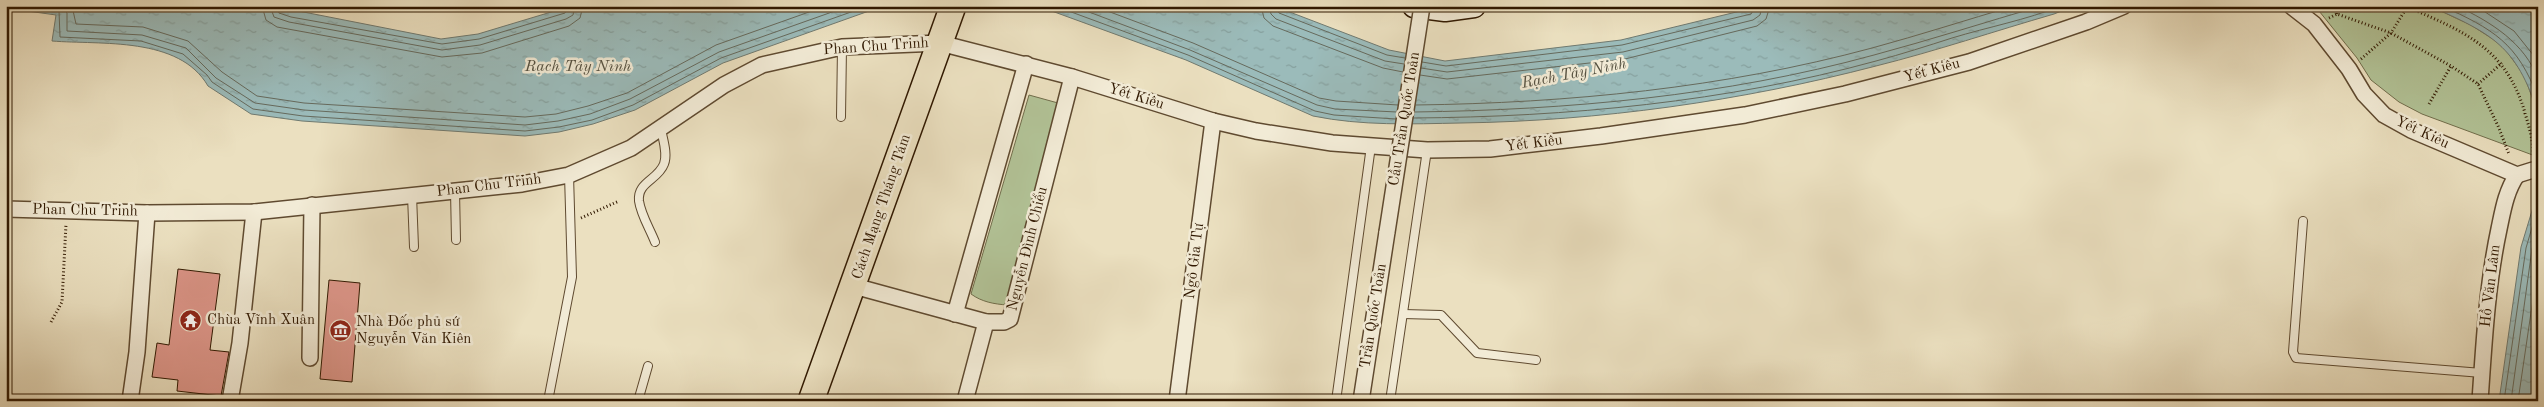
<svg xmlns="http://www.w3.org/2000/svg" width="2544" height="407" font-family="'Old Standard TT',serif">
  <defs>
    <pattern id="water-ripples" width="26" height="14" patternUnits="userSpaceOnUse" patternTransform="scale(1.25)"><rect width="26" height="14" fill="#9bbbba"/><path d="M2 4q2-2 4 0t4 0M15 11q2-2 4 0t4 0" fill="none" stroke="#86a09e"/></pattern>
  </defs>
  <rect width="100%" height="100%" fill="#ebe0c0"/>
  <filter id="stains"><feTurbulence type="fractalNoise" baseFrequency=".004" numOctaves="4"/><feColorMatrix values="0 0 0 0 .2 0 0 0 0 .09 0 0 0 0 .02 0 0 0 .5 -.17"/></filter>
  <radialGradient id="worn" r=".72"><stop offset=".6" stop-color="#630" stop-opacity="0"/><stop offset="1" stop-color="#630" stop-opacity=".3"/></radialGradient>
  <g fill="#b2c397" stroke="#716e4c">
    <path d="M2315,6h115l41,19 31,20 22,30 13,36 1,46 -116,-43 -23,-12 -28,-22 -14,-22z"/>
    <path d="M1029,95l29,8 -51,202c-13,-1 -25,-3 -36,-11z"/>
  </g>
  <g fill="url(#water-ripples)" stroke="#707a70">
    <path d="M6,6h267l168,33 37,-5 93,-28h312l-160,57 -88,47 -42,14 -34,8 -34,4 -223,-15 -51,-7 -43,-28c-29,-50 -107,-41 -156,-45l4,-26 -50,-7z"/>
    <path d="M1038,6h236l115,44 56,11 176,-21 140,-34h313l-20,8c-59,17 -118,37 -178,52 -134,35 -277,55 -415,57 -50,1 -99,3 -148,-7l-127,-56z"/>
    <path d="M2430,6h108v107c-22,-68 -46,-79 -108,-107z"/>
    <path d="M2538,191v210h-39l22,-154z"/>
  </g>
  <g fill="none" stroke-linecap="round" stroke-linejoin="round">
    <g stroke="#666a5d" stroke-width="1">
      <path d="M29,6l30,5 1,26 81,4 42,13 24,21 5,7 41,27 50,7 222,15 34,-4 33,-7 41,-15 88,-47 147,-52"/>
      <path d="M62,6l5,7v18l75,4 44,13 30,30 39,25 49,7 221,15 33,-4 32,-7 40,-15 89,-47 130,-46"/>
      <path d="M72,6l4,18 67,3 45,14 34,31 35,24 47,7 221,14 31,-3 32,-8 39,-13 89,-48 110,-39"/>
      <path d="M262,6l4,14 11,7 165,30 40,-4 87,-27 11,-8 3,-12"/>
      <path d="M270,6l4,11 15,5 153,28 38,-5 86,-26 7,-4 2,-9"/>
      <path d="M276,6l3,7 12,4 151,27 37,-5 86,-26 4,-7"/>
      <path d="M1055,6l133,49 127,56 19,4 62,4"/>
      <path d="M1073,6l117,44 127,55 18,4 62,3"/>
      <path d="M1094,6l99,37 126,55 17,3 62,4"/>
      <path d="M1261,6l3,12 9,8 110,42 20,4"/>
      <path d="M1269,6l2,8 5,5 109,42 19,3"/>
      <path d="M1275,6l4,7 108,42 18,3"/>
      <path d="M2442,6c51,23 76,37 96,92"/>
      <path d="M2457,6c34,16 68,37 81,73"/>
      <path d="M2476,6l38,25 24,30"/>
      <path d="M1422,62l24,4 176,-21 129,-31 5,-8"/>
      <path d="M1421,68l26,4 176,-20 130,-32 7,-5 2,-9"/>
      <path d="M1420,75l27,4 178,-20 132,-33 9,-7 4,-13"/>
      <path d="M1416,105c152,-2 308,-17 456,-57 48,-13 94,-28 142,-42"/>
      <path d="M1414,112c154,-2 311,-16 460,-57 56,-15 112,-33 167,-49"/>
      <path d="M1413,118c154,-1 314,-16 463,-57 26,-7 51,-15 76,-23 36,-11 74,-18 109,-32"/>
      <path d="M2504,401l22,-153 12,-41"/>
      <path d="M2511,401l21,-152 6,-22"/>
      <path d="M2518,401l20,-136"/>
    </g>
  </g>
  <g fill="#de968a" stroke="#301800">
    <path d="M178,269l42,5 -10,76 19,2 -8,44 -44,-5 1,-11 -26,-3 5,-34 12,2z"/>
    <path d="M329,280l31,3 -8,99 -32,-3z"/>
  </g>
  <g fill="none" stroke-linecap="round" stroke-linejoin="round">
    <defs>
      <g id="lane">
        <path d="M841,117l1,-70"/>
        <path d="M455,191l1,49"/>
        <path d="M412,195l2,52"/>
        <path d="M2303,221l-10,131 3,6 186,15"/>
        <path d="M655,242c-5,-13 -14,-27 -16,-41 -2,-19 19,-21 25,-37 4,-10 -1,-24 -3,-35"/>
        <path d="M1403,314l38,1 36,38 59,7"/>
        <path d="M548,401l24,-124 -3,-102"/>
        <path d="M638,401l10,-35"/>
        <path d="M1336,401l35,-255"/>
        <path d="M1390,401l37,-251"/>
      </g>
      <g id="street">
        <path d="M2291,6l23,18 35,45 15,25 20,21 27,15 106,45 16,-5 5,1"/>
        <path d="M6,209l141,4 107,-1 268,-28 47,-9 62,-27 93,-63 38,-20 80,-18 98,-4 132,34 141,44 43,10 76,12 95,7 63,-1 111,-13 144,-21 100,-21 124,-32 117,-40 38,-16"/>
        <path d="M854,286l132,36h18l6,-3 62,-242"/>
        <path d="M955,314l71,-250"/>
        <path d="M310,358l2,-153"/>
        <path d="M130,401l7,-49 10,-139"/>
        <path d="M230,401l10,-58 14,-131"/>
        <path d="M965,401l21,-79"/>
        <path d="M1177,401l36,-280"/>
        <path d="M1361,401l26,-169"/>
        <path d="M2480,401c4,-58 7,-116 19,-172 4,-19 7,-38 18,-54"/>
      </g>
      <path id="secondary" d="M1414,6l31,4 29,-4"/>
      <path id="primary" d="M811,401l142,-395"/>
    </defs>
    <use href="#lane" stroke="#5f4a30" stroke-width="10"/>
    <use href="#street" stroke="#5f4a30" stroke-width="18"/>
    <use href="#secondary" stroke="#301800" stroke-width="25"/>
    <use href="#primary" stroke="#301800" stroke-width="28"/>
    <g stroke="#301800" stroke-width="3" stroke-dasharray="1 2.5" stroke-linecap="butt">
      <path d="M2405,6c58,25 101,41 120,107 4,14 8,26 8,41"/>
      <path d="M2337,14l2,-8"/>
      <path d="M2329,18l8,-4 54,19 60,33 27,18 20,42 11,28"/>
      <path d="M2361,59l30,-26 16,-26"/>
      <path d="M2478,84l24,-21"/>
      <path d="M2429,104l22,-38"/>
      <path d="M581,218l38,-17"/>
      <path d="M51,322l11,-20 4,-78"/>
    </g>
    <use href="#lane" stroke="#f2ebd6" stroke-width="8"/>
    <use href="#street" stroke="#f2ebd6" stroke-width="15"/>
    <use href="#secondary" stroke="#f2ebd6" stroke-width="22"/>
    <use href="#primary" stroke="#ebe0c0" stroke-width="25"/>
    <defs>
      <path id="street-bridge" d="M1387,232l35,-226"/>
    </defs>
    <use href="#street-bridge" stroke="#5f4a30" stroke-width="18" stroke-linecap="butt"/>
    <use href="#street-bridge" stroke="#f2ebd6" stroke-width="15"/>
  </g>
  <defs>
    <symbol id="temple-disc" viewBox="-11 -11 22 22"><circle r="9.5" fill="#8f2418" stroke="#f2ebd6"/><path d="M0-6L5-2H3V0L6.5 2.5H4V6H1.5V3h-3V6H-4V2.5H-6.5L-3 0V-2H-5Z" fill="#fff"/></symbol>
    <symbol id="museum-disc" viewBox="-11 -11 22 22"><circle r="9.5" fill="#8f2418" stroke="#f2ebd6"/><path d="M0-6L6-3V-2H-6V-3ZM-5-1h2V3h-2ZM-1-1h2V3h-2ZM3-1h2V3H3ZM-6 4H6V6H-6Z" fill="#fff"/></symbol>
  </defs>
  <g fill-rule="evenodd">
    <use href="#temple-disc" x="178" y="308" width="25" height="25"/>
    <use href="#museum-disc" x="328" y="318" width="25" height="25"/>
  </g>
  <g text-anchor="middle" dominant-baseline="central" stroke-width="5" stroke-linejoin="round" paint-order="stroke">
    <g font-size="15" fill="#301800" stroke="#f2ebd6">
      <text transform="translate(876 47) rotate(-4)">Phan Chu Trinh</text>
      <text transform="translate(1932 71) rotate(-15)">Yết Kiêu</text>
      <text transform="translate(1136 97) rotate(17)">Yết Kiêu</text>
      <text transform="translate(1405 119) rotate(-81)">Cầu Trần Quốc Toản</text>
      <text transform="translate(2422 133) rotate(25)">Yết Kiêu</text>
      <text transform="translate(1534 144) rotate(-7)">Yết Kiêu</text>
      <text transform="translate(489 186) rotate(-7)">Phan Chu Trinh</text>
      <text transform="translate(882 207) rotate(-71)">Cách Mạng Tháng Tám</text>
      <text transform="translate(85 211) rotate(1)">Phan Chu Trinh</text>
      <text transform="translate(1028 249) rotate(-76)">Nguyễn Đình Chiểu</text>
      <text transform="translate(1195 261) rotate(-83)">Ngô Gia Tự</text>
      <text transform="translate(2491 286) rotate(-83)">Hồ Văn Lâm</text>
      <text transform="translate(1374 316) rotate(-81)">Trần Quốc Toản</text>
    </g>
    <g font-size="15" fill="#301800" stroke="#f2ebd6" text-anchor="start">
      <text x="207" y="320">Chùa Vĩnh Xuân</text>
      <text x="356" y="322">Nhà Đốc phủ sứ<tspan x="356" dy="17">Nguyễn Văn Kiên</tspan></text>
    </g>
    <g font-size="16" font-style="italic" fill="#555141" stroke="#f2ebd6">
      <text x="578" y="67">Rạch Tây Ninh</text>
      <text transform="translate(1574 74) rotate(-11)">Rạch Tây Ninh</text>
    </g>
  </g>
  <rect width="2544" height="407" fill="none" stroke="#ebe0c0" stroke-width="25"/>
  <rect x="8" y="8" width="2529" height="392" fill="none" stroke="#301800" stroke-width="2.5"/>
  <rect x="12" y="12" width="2519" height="382" fill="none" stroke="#301800"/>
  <rect width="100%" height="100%" filter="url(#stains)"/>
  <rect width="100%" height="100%" fill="url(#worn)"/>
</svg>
